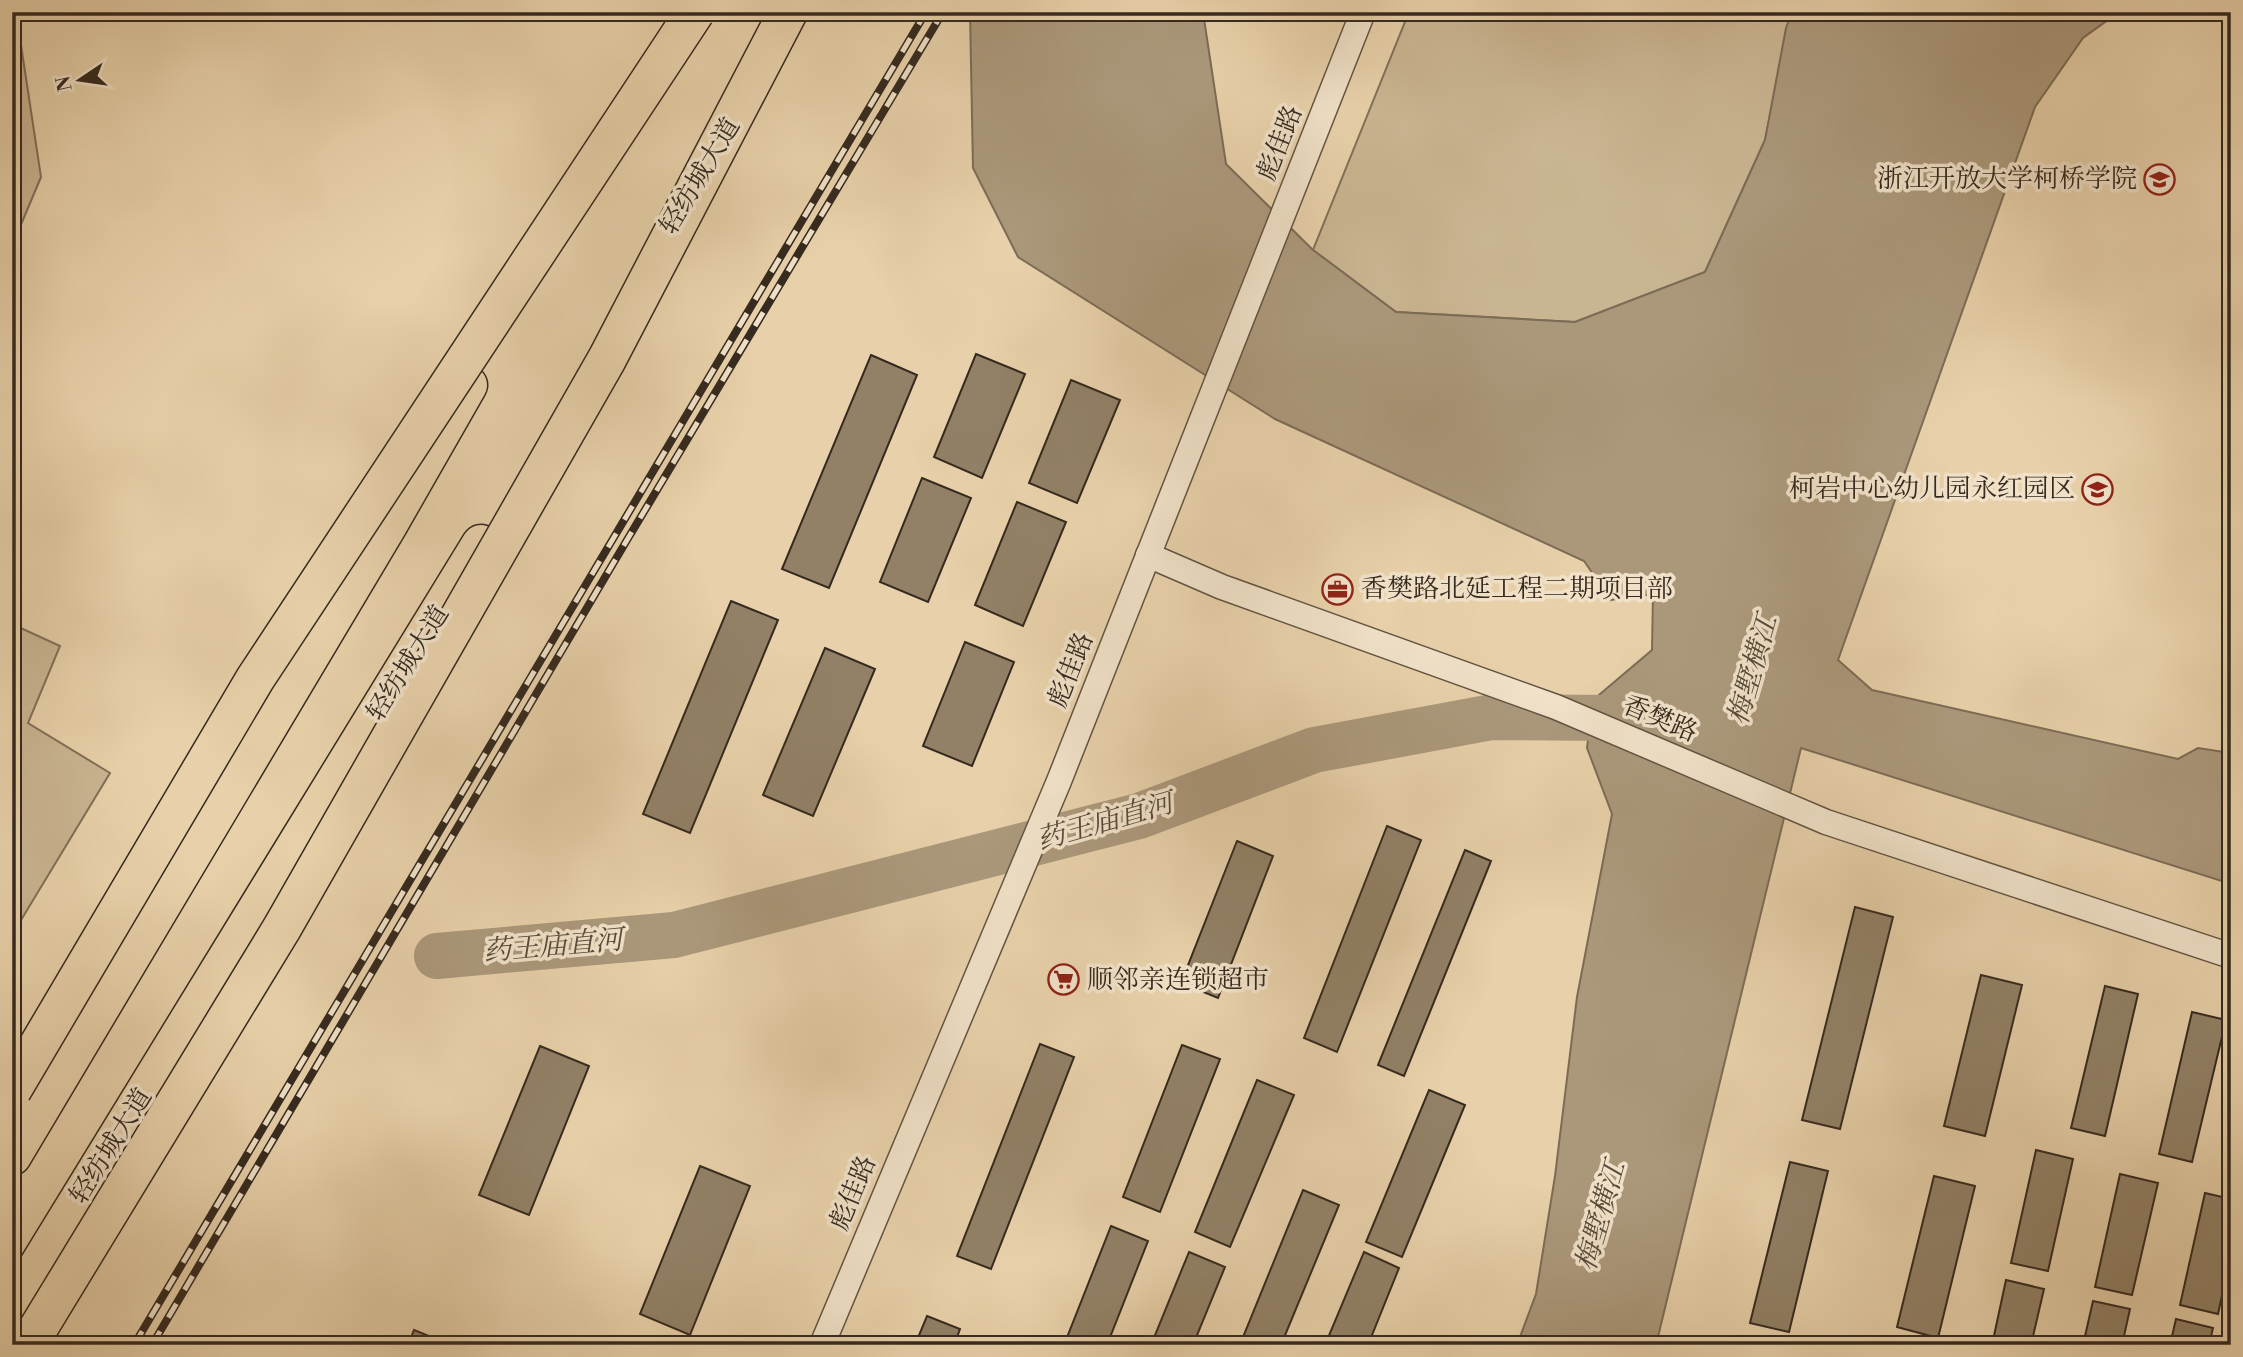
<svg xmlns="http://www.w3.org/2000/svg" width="2243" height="1357" font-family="'Libre Bodoni','Noto Serif SC',serif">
  <rect width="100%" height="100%" fill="#e8d1aa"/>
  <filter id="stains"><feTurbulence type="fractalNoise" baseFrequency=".00286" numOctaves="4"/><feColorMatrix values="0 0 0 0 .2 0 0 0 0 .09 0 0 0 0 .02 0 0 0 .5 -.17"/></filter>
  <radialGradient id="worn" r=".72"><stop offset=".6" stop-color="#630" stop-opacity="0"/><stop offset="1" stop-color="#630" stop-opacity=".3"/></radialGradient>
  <g fill="#cab592" stroke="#807058" stroke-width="2">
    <path d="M12,12h4l25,165 -29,69z"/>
    <path d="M1409,12h382l-26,128 -60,132 -130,50 -179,-10 -83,-62z"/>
    <path d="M12,624l48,22 -32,77 82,50 -98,162z"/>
  </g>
  <path fill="#ab987b" stroke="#7c6c56" stroke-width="2" d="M970,12h233l23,152 87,86 83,62 179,10 130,-50 60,-132 21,-112 6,-16h327l-36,26 -48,69 -197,553 34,30 306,69 20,-11 33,5v131l-430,-136 -145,597h-139l19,-51 19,-118 22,-179 35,-183 -25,-66 6,-48 59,-50 1,-56 -42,6 -27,-39 -309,-142 -257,-162 -45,-89z"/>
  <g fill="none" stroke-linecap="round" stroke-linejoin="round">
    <path stroke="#ab987b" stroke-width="46" d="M437,956l237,-21 465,-119 175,-66 178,-33 119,1"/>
  </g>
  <g fill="#928167" stroke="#352a1f" stroke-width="2">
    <path d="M976,354l49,20 -43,104 -48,-21z"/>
    <path d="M871,355l46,20 -88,213 -47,-19z"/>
    <path d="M1071,380l49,20 -43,103 -48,-20z"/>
    <path d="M922,478l49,20 -43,104 -48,-20z"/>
    <path d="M1017,502l49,20 -43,104 -48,-21z"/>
    <path d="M731,601l47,19 -88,213 -47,-19z"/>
    <path d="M965,642l49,20 -42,104 -49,-20z"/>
    <path d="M825,648l50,21 -62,147 -50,-21z"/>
    <path d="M1387,826l34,14 -84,212 -33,-14z"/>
    <path d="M1237,841l36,15 -55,142 -37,-15z"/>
    <path d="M1465,850l26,11 -87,215 -26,-11z"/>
    <path d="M1855,907l38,10 -53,212 -38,-9z"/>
    <path d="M1981,975l41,10 -37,151 -41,-10z"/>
    <path d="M2105,986l33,8 -33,142 -34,-8z"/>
    <path d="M2192,1012l34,8 -34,142 -33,-8z"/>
    <path d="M1040,1044l34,13 -83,212 -34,-13z"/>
    <path d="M1182,1045l38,14 -60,153 -37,-15z"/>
    <path d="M540,1046l49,20 -60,149 -50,-20z"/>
    <path d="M1257,1080l37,15 -64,152 -35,-15z"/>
    <path d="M1429,1090l36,15 -63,152 -36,-15z"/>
    <path d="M2036,1150l37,9 -25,112 -37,-8z"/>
    <path d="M1790,1162l38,9 -39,161 -39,-9z"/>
    <path d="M700,1166l50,20 -60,149 -50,-21z"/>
    <path d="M2120,1174l38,9 -26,112 -37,-8z"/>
    <path d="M1934,1176l41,10 -37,152 -41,-11z"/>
    <path d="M1303,1190l36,15 -58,140h-35l-5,-3z"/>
    <path d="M2205,1193l26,6v55l-13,60 -38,-9z"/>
    <path d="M1111,1226l37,15 -41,104h-43z"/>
    <path d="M1189,1252l36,15 -32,78h-42z"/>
    <path d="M1364,1252l35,16 -31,77h-43z"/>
    <path d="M2006,1280l38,9 -13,56h-39z"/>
    <path d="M2093,1301l37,8 -8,36h-39z"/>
    <path d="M927,1316l33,13 -6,16h-39z"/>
    <path d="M2176,1319l37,9 -4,17h-39z"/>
    <path d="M414,1330l37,15h-43z"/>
  </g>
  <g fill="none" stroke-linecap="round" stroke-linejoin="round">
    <defs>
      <g id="street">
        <path d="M1148,555l74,32 334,120 270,115 405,134"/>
        <path d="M822,1345l237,-564 304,-769"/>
      </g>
      <g id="primary">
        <path d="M12,1156l376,-631 80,-140"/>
        <path d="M12,1309l469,-765"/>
      </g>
    </defs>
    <use href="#street" stroke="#625442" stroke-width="27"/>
    <use href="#primary" stroke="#352a1f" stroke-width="41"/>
    <use href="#street" stroke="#f0e1c8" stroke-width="24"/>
    <use href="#primary" stroke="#e8d1aa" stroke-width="38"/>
    <defs>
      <g id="rail">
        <path d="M134,1345l792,-1333"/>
        <path d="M152,1345l475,-805 316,-528"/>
      </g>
    </defs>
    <use href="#rail" stroke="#352a1f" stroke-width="8"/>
    <use href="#rail" stroke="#f0e1c8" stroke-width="5" stroke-dasharray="16" stroke-linecap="butt"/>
    <defs>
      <g id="highway-bridge">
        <path d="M12,1090l243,-411 440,-667"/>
        <path d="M28,1345l254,-417 325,-569 181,-347"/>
      </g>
    </defs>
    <use href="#highway-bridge" stroke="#352a1f" stroke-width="41" stroke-linecap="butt"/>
    <use href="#highway-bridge" stroke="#e8d1aa" stroke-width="38"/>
  </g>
  <defs>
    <symbol id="university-ring" viewBox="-11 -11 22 22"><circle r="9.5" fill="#f0e1c8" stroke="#8f2418" stroke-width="1.5"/><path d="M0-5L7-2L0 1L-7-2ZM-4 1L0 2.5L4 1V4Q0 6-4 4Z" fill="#8f2418"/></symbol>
    <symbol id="school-ring" viewBox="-11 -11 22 22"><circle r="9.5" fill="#f0e1c8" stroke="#8f2418" stroke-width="1.5"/><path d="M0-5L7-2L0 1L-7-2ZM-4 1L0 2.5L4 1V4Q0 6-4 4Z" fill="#8f2418"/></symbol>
    <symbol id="office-ring" viewBox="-11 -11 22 22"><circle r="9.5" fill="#f0e1c8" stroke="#8f2418" stroke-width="1.5"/><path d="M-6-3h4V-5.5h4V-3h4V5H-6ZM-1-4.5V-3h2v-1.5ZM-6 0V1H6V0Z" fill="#8f2418"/></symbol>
    <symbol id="supermarket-ring" viewBox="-11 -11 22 22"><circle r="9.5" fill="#f0e1c8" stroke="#8f2418" stroke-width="1.5"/><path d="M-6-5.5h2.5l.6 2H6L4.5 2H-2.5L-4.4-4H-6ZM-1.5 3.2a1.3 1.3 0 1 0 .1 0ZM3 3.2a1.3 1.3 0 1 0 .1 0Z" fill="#8f2418"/></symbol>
  </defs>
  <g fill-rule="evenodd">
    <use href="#university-ring" x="2142" y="162" width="35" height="35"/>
    <use href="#school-ring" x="2080" y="472" width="35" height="35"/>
    <use href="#office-ring" x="1320" y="572" width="35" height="35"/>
    <use href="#supermarket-ring" x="1046" y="962" width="35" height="35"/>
  </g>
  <g text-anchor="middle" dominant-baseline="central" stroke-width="7" stroke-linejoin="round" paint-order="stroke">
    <g font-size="26" fill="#352a1f" stroke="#f0e1c8">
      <text transform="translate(1280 143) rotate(-68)">彪佳路</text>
      <text transform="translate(700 176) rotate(-59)">轻纺城大道</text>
      <text transform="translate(408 663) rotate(-58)">轻纺城大道</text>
      <text transform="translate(1071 670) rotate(-68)">彪佳路</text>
      <text transform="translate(1660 719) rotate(23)">香樊路</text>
      <text transform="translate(111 1146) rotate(-58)">轻纺城大道</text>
      <text transform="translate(853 1193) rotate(-67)">彪佳路</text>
    </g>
    <g font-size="26" fill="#352a1f" stroke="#f0e1c8" text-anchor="end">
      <text x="2137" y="179">浙江开放大学柯桥学院</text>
      <text x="2075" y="489">柯岩中心幼儿园永红园区</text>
      <text x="1361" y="589" text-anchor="start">香樊路北延工程二期项目部</text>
      <text x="1087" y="980" text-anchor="start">顺邻亲连锁超市</text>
    </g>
    <g font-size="28" font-style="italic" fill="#584b3b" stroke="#f0e1c8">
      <text transform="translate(1753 670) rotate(-74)">梅墅横江</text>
      <text transform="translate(1105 822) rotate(-16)">药王庙直河</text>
      <text transform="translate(553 946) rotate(-5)">药王庙直河</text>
      <text transform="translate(1601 1216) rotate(-74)">梅墅横江</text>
    </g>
  </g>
  <rect width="2243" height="1357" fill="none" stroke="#e8d1aa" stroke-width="42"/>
  <rect x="14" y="14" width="2215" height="1329" fill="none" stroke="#352a1f" stroke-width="3.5"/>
  <rect x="21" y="21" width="2201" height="1315" fill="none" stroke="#352a1f" stroke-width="2"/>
  <g transform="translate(80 80) rotate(257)" stroke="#f0e1c8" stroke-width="5" paint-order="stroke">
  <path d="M0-5L12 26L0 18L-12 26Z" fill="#352a1f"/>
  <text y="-10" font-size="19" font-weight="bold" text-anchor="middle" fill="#352a1f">N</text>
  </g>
  <rect width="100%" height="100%" filter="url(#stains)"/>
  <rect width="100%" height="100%" fill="url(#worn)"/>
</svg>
